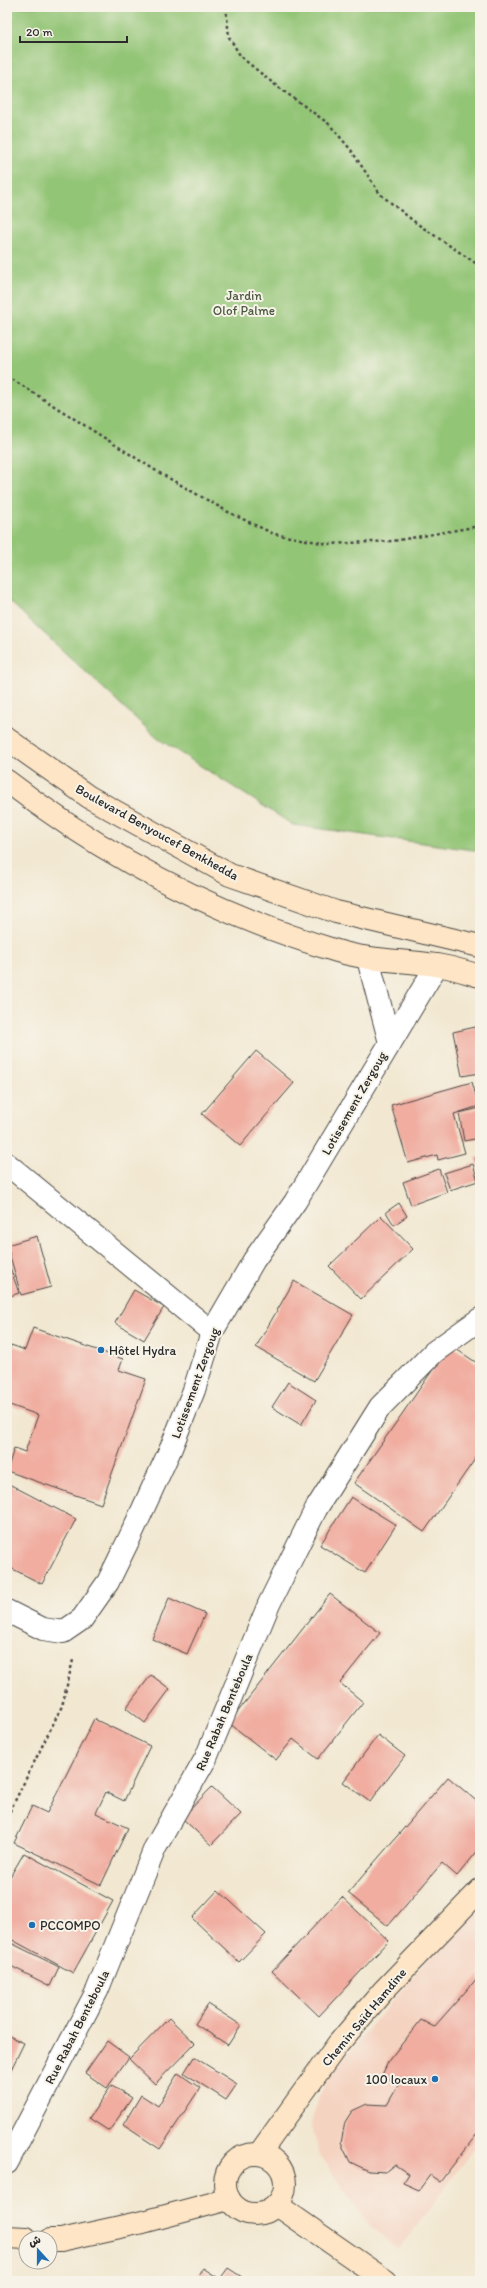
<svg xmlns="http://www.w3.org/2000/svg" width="487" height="2288" font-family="Itim,'Playpen Sans Arabic',sans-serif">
  <rect width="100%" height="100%" fill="#f7f3e8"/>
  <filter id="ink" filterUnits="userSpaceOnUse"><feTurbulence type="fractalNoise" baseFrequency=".025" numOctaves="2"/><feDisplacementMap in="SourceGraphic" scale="8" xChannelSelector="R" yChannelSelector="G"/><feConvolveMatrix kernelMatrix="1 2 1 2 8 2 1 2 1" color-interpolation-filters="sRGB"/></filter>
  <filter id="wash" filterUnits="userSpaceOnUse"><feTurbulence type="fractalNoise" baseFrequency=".012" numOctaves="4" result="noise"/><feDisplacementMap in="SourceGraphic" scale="16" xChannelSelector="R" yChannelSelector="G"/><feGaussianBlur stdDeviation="0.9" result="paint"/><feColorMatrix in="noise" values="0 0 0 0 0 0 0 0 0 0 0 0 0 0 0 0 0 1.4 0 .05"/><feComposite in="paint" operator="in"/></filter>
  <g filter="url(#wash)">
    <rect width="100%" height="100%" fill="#f2e8d2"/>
    <path fill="#f5d3c1" d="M475,1904l5,4v233l-81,109 -30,-25 -49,-69 -9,-33 8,-27 17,-29z"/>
    <path fill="#93c576" stroke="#5f7850" d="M7,7h473v844l-187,-26 -136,-87 -150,-139z"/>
    <g id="blocks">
      <g fill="#f0ada0">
        <path d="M480,1026v47l-18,3 -9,-44z"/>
        <path d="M256,1051l38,32 -54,63 -38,-32z"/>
        <path d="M472,1082l7,24 -25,8 11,39 -27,7 -1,-5 -29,8 -17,-58z"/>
        <path d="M480,1108v30l-16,3 -5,-28z"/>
        <path d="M480,1157v14l-5,-13z"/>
        <path d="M473,1164l5,17 -28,9 -6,-17z"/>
        <path d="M439,1169l8,23 -36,13 -8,-23z"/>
        <path d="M399,1203l8,13 -13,9 -8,-13z"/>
        <path d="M381,1216l32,33 -52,50 -32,-33z"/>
        <path d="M37,1236l14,51 -30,8 -14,-50z"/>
        <path d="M7,1259l12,34 -12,4z"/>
        <path d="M294,1281l59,34 -39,66 -58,-34z"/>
        <path d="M134,1290l30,17 -20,33 -29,-17z"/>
        <path d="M33,1328l90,31 -4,11 27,9 -45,125 -94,-33 7,-23 11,4 13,-37 -31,-11v-49l4,-10 14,5z"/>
        <path d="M450,1345l30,20v87l-56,80 -70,-49z"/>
        <path d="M288,1382l28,18 -15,25 -29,-18z"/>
        <path d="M7,1483l69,36 -34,65 -35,-18z"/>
        <path d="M351,1497l45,28 -31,48 -45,-28z"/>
        <path d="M330,1594l50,39 -40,50 23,19 -45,57 -25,-20 -17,21 -47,-37z"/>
        <path d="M169,1598l36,16 -18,40 -35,-15z"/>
        <path d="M151,1675l19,14 -25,34 -19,-15z"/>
        <path d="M94,1719l56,27 -26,55 -18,-9 -10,21 32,15 -27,57 -87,-42 18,-37 15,7z"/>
        <path d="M378,1735l27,21 -35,46 -27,-20z"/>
        <path d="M448,1777l32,27v44l-23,28 -15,-13 -54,63 -40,-33z"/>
        <path d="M212,1787l29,27 -30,31 -29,-27z"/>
        <path d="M24,1853l89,48 -40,72 -66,-36v-55z"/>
        <path d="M218,1890l48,44 -27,28 -47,-44z"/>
        <path d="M342,1897l47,44 -70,75 -47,-45z"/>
        <path d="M7,1941l52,26 -9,19 -43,-22z"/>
        <path d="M480,1975v155l-40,52 -10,-7 -11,15 -16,-7 6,-9 -14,-9 -9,7 -17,-1 -19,-9 -9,-19 4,-21 7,-11 15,-7 20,1 12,-21 -17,-9 7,-15 32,-40 13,7z"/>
        <path d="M208,2004l33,21 -13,20 -33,-21z"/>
        <path d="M169,2018l26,25 -40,41 -26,-25z"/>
        <path d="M7,2035l17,8 -17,35z"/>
        <path d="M107,2041l22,16 -22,31 -22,-15z"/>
        <path d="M194,2057l43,27 -11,16 -42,-27z"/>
        <path d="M178,2073l22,15 -40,61 -37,-24 18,-30 17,11z"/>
        <path d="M112,2085l20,13 -23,33 -20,-13z"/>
        <path d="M203,2268l17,11 8,-11 20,13h-53z"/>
      </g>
    </g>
  </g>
  <g filter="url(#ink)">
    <use href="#blocks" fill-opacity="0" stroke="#494744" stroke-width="1"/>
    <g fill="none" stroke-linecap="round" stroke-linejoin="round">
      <defs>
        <g id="street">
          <path d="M368,959l22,84"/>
          <path d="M7,1164l205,168"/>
          <path d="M7,1611l36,18 20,3 19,-13 26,-37 23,-47 40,-87 23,-58 18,-58 42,-72 41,-58 142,-237"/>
          <path d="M7,2163l90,-172 58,-143 51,-90 63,-154 47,-95 64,-102 54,-55 46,-33"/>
        </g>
        <g id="secondary">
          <path d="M7,739l82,58 141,78 106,37 144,34"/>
          <path d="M7,781c99,76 210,134 330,170 33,10 66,9 99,14 15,2 30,7 44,11"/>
          <path d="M259,2154l79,-110 45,-53 97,-101"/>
          <circle cx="255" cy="2184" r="30"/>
          <path d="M277,2205l109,76"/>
          <path d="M7,2237l19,1"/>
          <path d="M50,2240h11l86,-19 82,-22"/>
        </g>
      </defs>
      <use href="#street" stroke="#494744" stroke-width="24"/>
      <use href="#secondary" stroke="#494744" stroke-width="24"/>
      <g stroke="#494744" stroke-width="2.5" stroke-dasharray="3 3" stroke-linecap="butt">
        <path d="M226,7l3,30 12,20 33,27 55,40 22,26 29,44 36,29 64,43"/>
        <path d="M7,376l151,96 72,41 44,21 54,10 65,-3 87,-15"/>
        <path d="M7,1817l55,-111 11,-46"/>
      </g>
      <use href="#street" stroke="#fff" stroke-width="22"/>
      <use href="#secondary" stroke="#fde5c5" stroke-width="22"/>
    </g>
  </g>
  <g fill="#1f6fb2" stroke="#f7f3e8" stroke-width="1.5">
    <circle cx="101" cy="1350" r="4"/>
    <circle cx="32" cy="1925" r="4"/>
    <circle cx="435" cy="2079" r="4"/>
  </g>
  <g text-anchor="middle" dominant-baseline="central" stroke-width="4" stroke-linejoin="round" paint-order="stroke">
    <g font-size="13" fill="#4a5942" stroke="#f7f3e8">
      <text x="244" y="295">Jardin<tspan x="244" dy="15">Olof Palme</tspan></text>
    </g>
    <g font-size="13" fill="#2b2b2b" stroke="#f7f3e8">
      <text transform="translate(157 832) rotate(29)">Boulevard Benyoucef Benkhedda</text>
      <text transform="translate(354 1103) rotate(-60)">Lotissement Zergoug</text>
      <text transform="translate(195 1383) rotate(-70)">Lotissement Zergoug</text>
      <text transform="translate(224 1712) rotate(-67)">Rue Rabah Benteboula</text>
      <text transform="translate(364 2017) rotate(-50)">Chemin Saïd Hamdine</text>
      <text transform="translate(77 2027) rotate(-63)">Rue Rabah Benteboula</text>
    </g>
    <g font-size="13" fill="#2b2b2b" stroke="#f7f3e8" text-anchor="start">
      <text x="109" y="1350">Hôtel Hydra</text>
      <text x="40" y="1925">PCCOMPO</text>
      <text x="427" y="2079" text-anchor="end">100 locaux</text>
    </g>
  </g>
  <rect width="487" height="2288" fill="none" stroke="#f7f3e8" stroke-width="24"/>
  <g transform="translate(38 2250) rotate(339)"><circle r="19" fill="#f7f3e8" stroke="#a5a39c"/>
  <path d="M0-3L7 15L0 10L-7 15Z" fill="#1f6fb2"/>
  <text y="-6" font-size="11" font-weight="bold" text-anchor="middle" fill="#2b2b2b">ش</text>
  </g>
  <path d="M20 36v6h107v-6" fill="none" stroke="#2b2b2b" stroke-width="2"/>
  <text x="26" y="36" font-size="12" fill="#2b2b2b" stroke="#f7f3e8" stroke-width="3" paint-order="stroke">20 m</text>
</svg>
